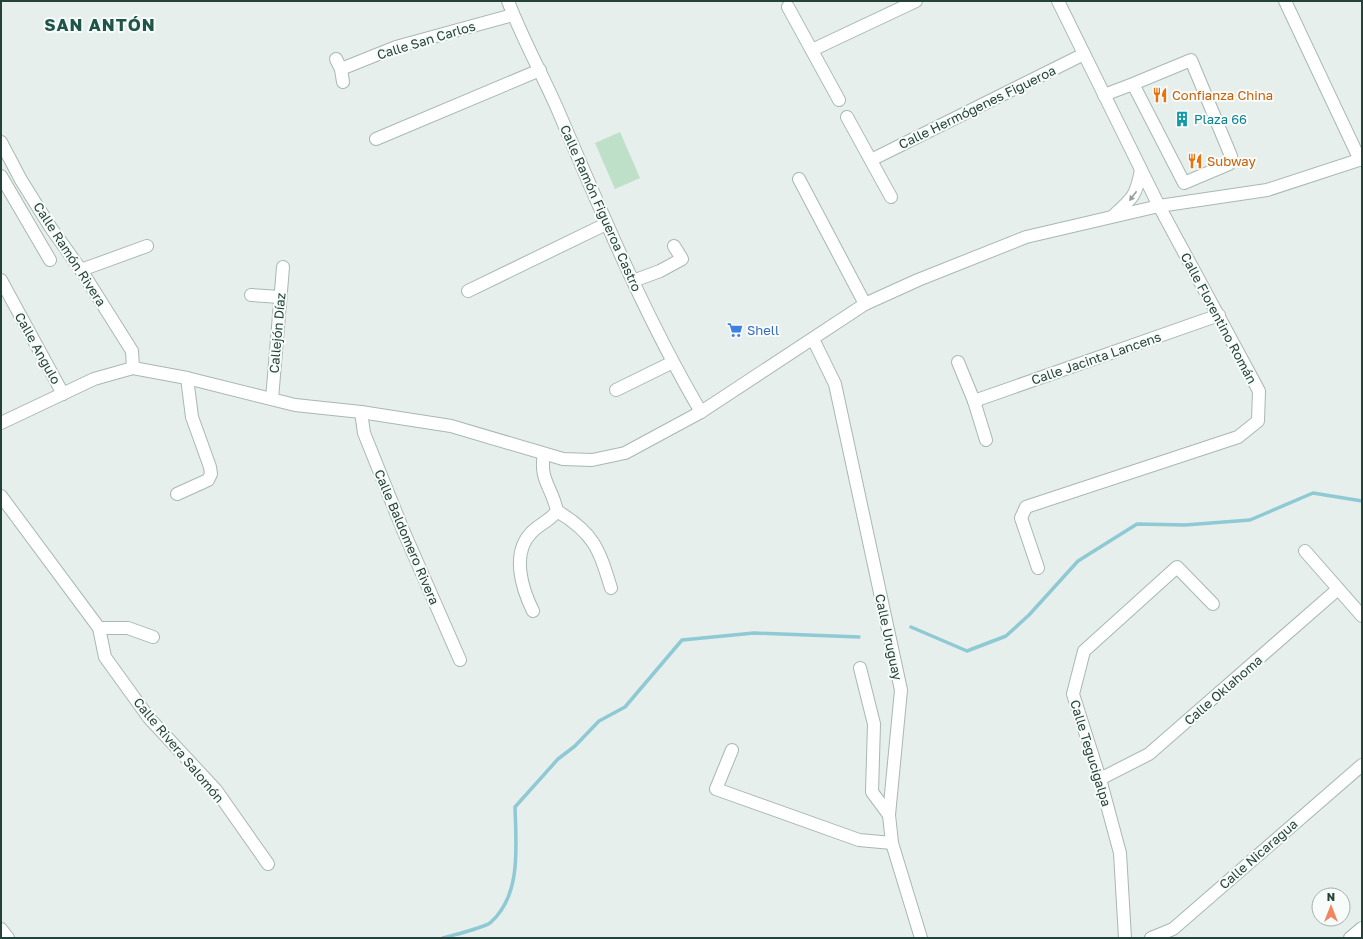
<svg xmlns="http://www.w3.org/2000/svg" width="1363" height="939" font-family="'Golos Text',sans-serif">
  <rect width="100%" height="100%" fill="#e6efeb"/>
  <path fill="#bfe0c8" d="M620,132l20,46 -25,11 -20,-46z"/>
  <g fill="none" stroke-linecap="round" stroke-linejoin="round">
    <g stroke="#8ec9d4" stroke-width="3.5">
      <path d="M911,627l56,24 39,-15 23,-21 49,-54 59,-37 48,1 65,-5 63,-27 49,8"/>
      <path d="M443,938c10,-3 40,-10 47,-15 32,-27 26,-78 25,-116l43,-48 17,-13 24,-25 26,-14 57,-67 72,-7 105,4"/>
    </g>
    <defs>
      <g id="minor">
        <path d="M508,1c14,37 33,71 49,107 44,103 87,207 144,304"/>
        <path d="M1285,1l75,159"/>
        <path d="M788,7l51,93"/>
        <path d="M812,50l104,-49"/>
        <path d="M336,59l5,10 2,13"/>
        <path d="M341,69l55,-22 117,-32"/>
        <path d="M1104,95l29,-11 51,99 45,-19 2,-8 -40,-96 -58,24"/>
        <path d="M847,117l44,80"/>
        <path d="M376,139l164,-69"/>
        <path d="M1,142l20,38 30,48 30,42 51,81 1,17"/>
        <path d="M871,160l213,-106"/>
        <path d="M1,176l49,84"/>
        <path d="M799,179l66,125"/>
        <path d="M1113,216c20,-18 23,-20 28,-46"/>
        <path d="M81,270l66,-24"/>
        <path d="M1,280l62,114"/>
        <path d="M633,281l27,-10 22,-12 -8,-13"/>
        <path d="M468,291l138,-67"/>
        <path d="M251,295l29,2"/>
        <path d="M813,339l22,45 66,306 -12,125 3,28 29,95"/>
        <path d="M958,362l16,39 12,39"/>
        <path d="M616,390l55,-27"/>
        <path d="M272,399l11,-132"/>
        <path d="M974,401l245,-86"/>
        <path d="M361,412l3,21 39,97 57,130"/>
        <path d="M1,423l93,-44 39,-11 54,10 108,27 66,7 90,14 112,33 29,1 33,-7 76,-41 164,-108 53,-24 108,-43 133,-31 108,-16 95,-31"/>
        <path d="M177,494l31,-14 3,-6 -1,-7 -18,-50 -5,-39"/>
        <path d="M1,496l98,132 6,29 44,61 67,72 52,74"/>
        <path d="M557,511c37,22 42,38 54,77"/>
        <path d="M1305,551l57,65"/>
        <path d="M1038,568l-17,-50 5,-11 212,-70 20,-16 1,-30 -100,-185 -101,-205"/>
        <path d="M533,611c-11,-22 -22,-57 -2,-78 8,-9 19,-12 26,-22 -5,-24 -18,-31 -13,-57"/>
        <path d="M99,628h29l25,9"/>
        <path d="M860,668l14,56 -2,68 17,23"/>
        <path d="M732,750l-16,39 143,51 33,3"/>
        <path d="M1100,779l49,-25 189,-165"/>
        <path d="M1,929l7,9"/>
        <path d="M1125,938l-5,-85 -20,-74 -27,-85 11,-43 93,-84 36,37"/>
        <path d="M1151,938l22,-9 189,-164"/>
        <path d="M1350,938l12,-10"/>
      </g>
    </defs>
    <use href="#minor" stroke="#a8b8b2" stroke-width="14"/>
    <use href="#minor" stroke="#fff" stroke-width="12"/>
  </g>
  <defs><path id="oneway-solid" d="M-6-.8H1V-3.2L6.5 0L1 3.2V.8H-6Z"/></defs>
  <use fill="#92a09c" href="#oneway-solid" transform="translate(1133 196) rotate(127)"/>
  <defs>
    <symbol id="restaurant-bare" viewBox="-9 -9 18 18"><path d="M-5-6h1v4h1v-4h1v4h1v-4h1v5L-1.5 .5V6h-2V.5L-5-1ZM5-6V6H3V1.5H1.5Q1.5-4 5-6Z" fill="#e8710a" stroke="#f7fbf9" stroke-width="2.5" paint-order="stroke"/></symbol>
    <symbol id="building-bare" viewBox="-9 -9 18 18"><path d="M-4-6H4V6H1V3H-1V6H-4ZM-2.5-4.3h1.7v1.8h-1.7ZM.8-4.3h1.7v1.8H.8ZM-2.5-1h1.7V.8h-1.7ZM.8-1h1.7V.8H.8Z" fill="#0f9aa8" stroke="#f7fbf9" stroke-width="2.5" paint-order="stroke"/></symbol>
    <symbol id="supermarket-bare" viewBox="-9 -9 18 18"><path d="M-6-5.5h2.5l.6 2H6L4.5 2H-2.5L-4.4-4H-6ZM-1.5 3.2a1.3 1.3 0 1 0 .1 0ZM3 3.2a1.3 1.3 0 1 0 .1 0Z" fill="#3f7fe0" stroke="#f7fbf9" stroke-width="2.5" paint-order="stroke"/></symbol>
  </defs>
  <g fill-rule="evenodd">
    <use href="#restaurant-bare" x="1149" y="84" width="22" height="22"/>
    <use href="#building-bare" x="1171" y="108" width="22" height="22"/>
    <use href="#restaurant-bare" x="1184" y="150" width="22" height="22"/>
    <use href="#supermarket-bare" x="724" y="319" width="22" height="22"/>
  </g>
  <g text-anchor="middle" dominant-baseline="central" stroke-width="4" stroke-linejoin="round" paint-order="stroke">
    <g font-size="13" fill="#24423a" stroke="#f7fbf9">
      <text transform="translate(426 40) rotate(-17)">Calle San Carlos</text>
      <text transform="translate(977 107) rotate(-26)">Calle Hermógenes Figueroa</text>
      <text transform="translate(601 208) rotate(66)">Calle Ramón Figueroa Castro</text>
      <text transform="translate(70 254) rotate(57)">Calle Ramón Rivera</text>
      <text transform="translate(1219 318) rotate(62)">Calle Florentino Román</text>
      <text transform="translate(277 333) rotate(-85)">Callejón Díaz</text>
      <text transform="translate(38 348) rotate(61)">Calle Angulo</text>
      <text transform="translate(1096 358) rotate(-19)">Calle Jacinta Lancens</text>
      <text transform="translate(407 537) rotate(67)">Calle Baldomero Rivera</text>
      <text transform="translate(889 637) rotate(78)">Calle Uruguay</text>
      <text transform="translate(1223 690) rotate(-41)">Calle Oklahoma</text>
      <text transform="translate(179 750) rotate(50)">Calle Rivera Salomón</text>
      <text transform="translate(1091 753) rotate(73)">Calle Tegucigalpa</text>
      <text transform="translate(1258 854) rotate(-41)">Calle Nicaragua</text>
    </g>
    <g font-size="13" fill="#c56008" stroke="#f7fbf9" text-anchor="start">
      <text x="1172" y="95">Confianza China</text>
      <text x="1207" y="161">Subway</text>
    </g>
    <g font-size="13" fill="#0d838f" stroke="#f7fbf9" text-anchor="start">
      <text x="1194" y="119">Plaza 66</text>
    </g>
    <g font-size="13" fill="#366cbe" stroke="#f7fbf9" text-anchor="start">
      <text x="747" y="330">Shell</text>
    </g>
    <g font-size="17" font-weight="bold" letter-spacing="1" fill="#1f5548" stroke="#f7fbf9">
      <text x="100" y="24">SAN ANTÓN</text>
    </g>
  </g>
  <rect width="1363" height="939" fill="none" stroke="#24423a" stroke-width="4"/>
  <g transform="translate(1331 907)"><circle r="19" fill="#f7fbf9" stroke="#a3b1ad"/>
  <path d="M0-3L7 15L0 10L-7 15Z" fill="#f4845f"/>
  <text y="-6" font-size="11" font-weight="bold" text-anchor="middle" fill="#24423a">N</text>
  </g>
</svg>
